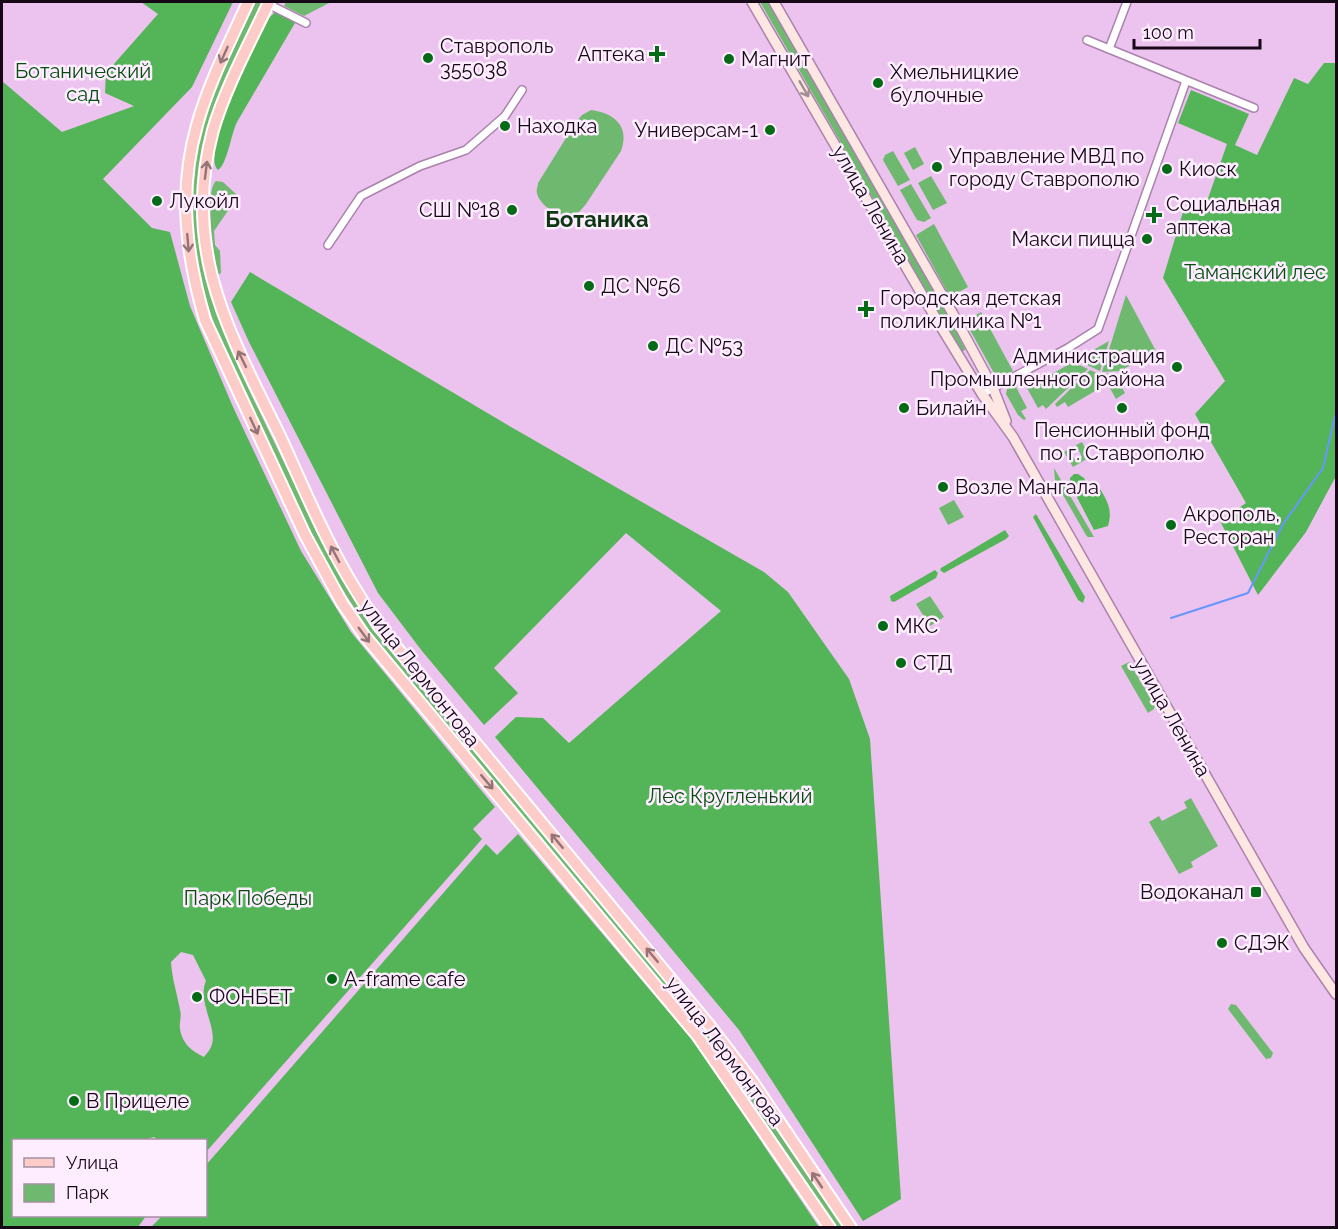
<svg xmlns="http://www.w3.org/2000/svg" width="1338" height="1229" font-family="Raleway,sans-serif">
  <rect width="100%" height="100%" fill="#ecc2ee"/>
  <g fill="#6eb96f">
    <path d="M256,2h7c-24,50 -52,101 -62,156 -19,109 33,199 78,294 29,60 57,120 94,176l327,394 -1,4h-4l-326,-395 -42,-66 -102,-212c-30,-75 -44,-145 -23,-225 11,-44 35,-86 54,-126z"/>
    <path d="M286,2h45l-27,14 -20,-10z"/>
    <path d="M760,2h8l181,315 16,32 -1,2h-3z"/>
    <path d="M591,110c24,3 39,17 30,41l-35,53c-4,5 -9,11 -15,12 -12,2 -32,-11 -34,-23 -1,-3 1,-7 1,-10l38,-61 6,-7z"/>
    <path d="M915,147l9,17 -11,6 -9,-17z"/>
    <path d="M893,151l17,29 -12,6 -15,-26 2,-5z"/>
    <path d="M931,176l16,27 -14,7 -15,-27z"/>
    <path d="M216,181l7,1 15,14 -24,35 1,14 5,6 1,22 -3,2c-4,-16 -14,-84 -2,-94z"/>
    <path d="M911,184l20,34 -7,4 -7,-2 -17,-30z"/>
    <path d="M934,224l34,63 -18,10 -34,-62z"/>
    <path d="M1126,295l30,56 -36,20 -18,1z"/>
    <path d="M981,312l32,59 -10,5 -9,-3 -29,-52z"/>
    <path d="M1109,341l-9,30 -24,-11z"/>
    <path d="M1073,362l15,7 -42,40 -3,-4 -5,3 -11,-20z"/>
    <path d="M1090,370l9,4 -4,17 -27,16 -3,-5 -8,5 -2,-3z"/>
    <path d="M1114,373l11,20 -9,6 -14,-25z"/>
    <path d="M1018,379l2,5 -4,3 11,21 -6,3 5,8 -2,1 -6,-5 -12,-21 2,-9z"/>
    <path d="M1082,442l8,15 -17,10 -9,-15 4,-2 7,10 7,-3 -6,-12z"/>
    <path d="M1054,468l40,69h-6l-2,-2 -31,-54z"/>
    <path d="M954,500l10,17 -16,8 -9,-17z"/>
    <path d="M930,596l14,21 -14,9 -14,-22z"/>
    <path d="M1129,662l26,43 -1,4 -6,4 -27,-47z"/>
    <path d="M1191,798l27,48 -27,16 2,5 -14,7 -30,-52 10,-6 3,5 25,-13 -3,-6z"/>
    <path d="M1231,1004l5,1 37,48 -2,5 -5,1 -38,-50z"/>
    <path d="M705,1034h3l38,51 97,142h-6l-95,-140 -38,-50z"/>
  </g>
  <g fill="#54b558" fill-rule="evenodd">
    <path d="M141,2h92l-41,85 -89,92 49,49 18,4 20,74 43,101 68,144 50,81 144,175 -22,22 9,10 -276,313v-12h-48l-4,-3 -11,3h-129v76h132l-8,11h-136v-1146l60,51 72,-26 -29,-13 1,-20 52,-59zM181,952l12,3 13,26c-9,20 11,46 6,63 -1,5 -5,9 -8,13 -12,-6 -22,-13 -24,-28 -1,-6 2,-13 0,-19 -3,-17 -8,-31 -9,-48z"/>
    <path d="M274,13h4l17,10 -58,99c-6,12 -10,43 -19,48 -19,-17 40,-129 51,-152z"/>
    <path d="M1324,63h12v413l-30,56 -48,63 -38,-74 26,-18 -51,-89 30,-33 -62,-103 20,-66 22,-5 22,-63 -49,-21 13,-33 58,24 -14,31 22,10 37,-77 14,6z"/>
    <path d="M250,272l256,152 258,148 24,20 61,87 21,60 31,460 -38,22 -124,-191 -244,-293 21,-20 27,1 26,25 152,-132 -95,-78 -132,135 24,25 -34,32 -62,-74 -44,-58 -129,-251 -18,-40z"/>
    <path d="M1074,474h4l6,4 5,10 9,-2c9,14 15,23 10,40l-14,4 -24,-46v-6z"/>
    <path d="M1036,514l49,83 -2,6 -5,-3 -45,-83z"/>
    <path d="M1005,530l4,6 -3,3 -62,34 -4,-3 1,-2z"/>
    <path d="M935,570l3,3 -2,5 -42,24 -3,-1 -1,-5z"/>
    <path d="M518,834l176,208 125,185h-668l11,-11h44v-51l280,-321 11,11z"/>
  </g>
  <g fill="none" stroke-linecap="round" stroke-linejoin="round">
    <path stroke="#6796fc" stroke-width="2" d="M1171,618l77,-25 35,-69 40,-56 13,-56"/>
    <defs>
      <g id="minor">
        <path d="M268,4l38,19"/>
        <path d="M1087,40l167,68"/>
        <path d="M1109,49l18,-47"/>
        <path d="M328,245l33,-49 59,-30 46,-16 39,-34 17,-26"/>
        <path d="M982,394l86,-46 30,-19 88,-248"/>
      </g>
      <g id="secondary">
        <path d="M752,2l186,320 44,72 31,43 291,511 32,46"/>
        <path d="M774,2l179,312 40,74 13,33"/>
      </g>
      <g id="primary">
        <path d="M248,2c-18,40 -39,80 -51,123 -19,67 -11,130 8,195l100,215 37,68 22,32 333,400 133,193"/>
        <path d="M269,2c-19,41 -43,84 -56,128 -32,120 16,202 67,306 19,41 36,83 58,123 12,23 26,44 40,66l332,401 42,55 99,147"/>
      </g>
    </defs>
    <use href="#minor" stroke="#a983ac" stroke-width="10"/>
    <use href="#secondary" stroke="#a983ac" stroke-width="12"/>
    <use href="#primary" stroke="#fff" stroke-width="14"/>
    <use href="#minor" stroke="#fff" stroke-width="7"/>
    <use href="#secondary" stroke="#fee6e3" stroke-width="9"/>
    <use href="#primary" stroke="#fdccc8" stroke-width="10"/>
  </g>
  <defs><path id="oneway-shaft" d="M-6 0H5M1.5-3L5.5 0L1.5 3" fill="none" stroke-width="1.6" stroke-linecap="round" stroke-linejoin="round" transform="scale(1.5)"/></defs>
  <g stroke="#957478">
    <use href="#oneway-shaft" transform="translate(224 55) rotate(114)"/>
    <use href="#oneway-shaft" transform="translate(206 170) rotate(-83)"/>
    <use href="#oneway-shaft" transform="translate(188 243) rotate(85)"/>
    <use href="#oneway-shaft" transform="translate(242 359) rotate(-116)"/>
    <use href="#oneway-shaft" transform="translate(254 426) rotate(65)"/>
    <use href="#oneway-shaft" transform="translate(335 554) rotate(-118)"/>
    <use href="#oneway-shaft" transform="translate(364 635) rotate(54)"/>
    <use href="#oneway-shaft" transform="translate(487 782) rotate(50)"/>
    <use href="#oneway-shaft" transform="translate(557 841) rotate(-130)"/>
    <use href="#oneway-shaft" transform="translate(652 955) rotate(-130)"/>
    <use href="#oneway-shaft" transform="translate(817 1180) rotate(-124)"/>
  </g>
  <use stroke="#a18d91" href="#oneway-shaft" transform="translate(804 89) rotate(60)"/>
  <g fill="#046a16" stroke="#feedff" stroke-width="2">
    <path d="M654 45h6v6h6v6h-6v6h-6v-6h-6v-6h6z"/>
    <circle cx="428" cy="58" r="6"/>
    <circle cx="729" cy="59" r="6"/>
    <circle cx="878" cy="83" r="6"/>
    <circle cx="505" cy="126" r="6"/>
    <circle cx="770" cy="130" r="6"/>
    <circle cx="937" cy="167" r="6"/>
    <circle cx="1167" cy="169" r="6"/>
    <circle cx="157" cy="201" r="6"/>
    <circle cx="512" cy="210" r="6"/>
    <path d="M1151 206h6v6h6v6h-6v6h-6v-6h-6v-6h6z"/>
    <circle cx="1147" cy="239" r="6"/>
    <circle cx="589" cy="286" r="6"/>
    <path d="M863 300h6v6h6v6h-6v6h-6v-6h-6v-6h6z"/>
    <circle cx="653" cy="346" r="6"/>
    <circle cx="1177" cy="367" r="6"/>
    <circle cx="904" cy="408" r="6"/>
    <circle cx="1122" cy="408" r="6"/>
    <circle cx="943" cy="487" r="6"/>
    <circle cx="1171" cy="525" r="6"/>
    <circle cx="883" cy="626" r="6"/>
    <circle cx="901" cy="663" r="6"/>
    <rect x="1250" y="886" width="12" height="12" rx="3"/>
    <circle cx="1222" cy="943" r="6"/>
    <circle cx="332" cy="979" r="6"/>
    <circle cx="197" cy="997" r="6"/>
    <circle cx="74" cy="1101" r="6"/>
  </g>
  <g text-anchor="middle" dominant-baseline="central" stroke-width="5" stroke-linejoin="round" paint-order="stroke">
    <g font-size="20" fill="#160817" stroke="#feedff" text-anchor="start">
      <text x="440" y="46">Ставрополь<tspan x="440" dy="23">355038</tspan></text>
      <text x="645" y="54" text-anchor="end">Аптека</text>
      <text x="741" y="59">Магнит</text>
      <text x="890" y="72">Хмельницкие<tspan x="890" dy="23">булочные</tspan></text>
      <text x="517" y="126">Находка</text>
      <text x="758" y="130" text-anchor="end">Универсам-1</text>
      <text x="949" y="156">Управление МВД по<tspan x="949" dy="23">городу Ставрополю</tspan></text>
      <text x="1179" y="169">Киоск</text>
      <text x="169" y="201">Лукойл</text>
      <text x="1166" y="204">Социальная<tspan x="1166" dy="23">аптека</tspan></text>
      <text x="500" y="210" text-anchor="end">СШ №18</text>
      <text x="1135" y="239" text-anchor="end">Макси пицца</text>
      <text x="601" y="286">ДС №56</text>
      <text x="880" y="298">Городская детская<tspan x="880" dy="23">поликлиника №1</tspan></text>
      <text x="665" y="346">ДС №53</text>
      <text x="1165" y="356" text-anchor="end">Администрация<tspan x="1165" dy="23">Промышленного района</tspan></text>
      <text x="916" y="408">Билайн</text>
      <text x="1122" y="430" text-anchor="middle">Пенсионный фонд<tspan x="1122" dy="23">по г. Ставрополю</tspan></text>
      <text x="955" y="487">Возле Мангала</text>
      <text x="1183" y="514">Акрополь,<tspan x="1183" dy="23">Ресторан</tspan></text>
      <text x="895" y="626">МКС</text>
      <text x="913" y="663">СТД</text>
      <text x="1244" y="892" text-anchor="end">Водоканал</text>
      <text x="1234" y="943">СДЭК</text>
      <text x="344" y="979">A-frame cafe</text>
      <text x="209" y="997">ФОНБЕТ</text>
      <text x="86" y="1101">В Прицеле</text>
    </g>
    <g font-size="20" fill="#044d0f" stroke="#feedff">
      <text x="83" y="71">Ботанический<tspan x="83" dy="23">сад</tspan></text>
      <text x="1255" y="272">Таманский лес</text>
      <text x="730" y="796">Лес Кругленький</text>
      <text x="248" y="898">Парк Победы</text>
    </g>
    <g font-size="20" fill="#160817" stroke="#feedff">
      <text transform="translate(871 205) rotate(60)">улица Ленина</text>
      <text transform="translate(420 673) rotate(52)">улица Лермонтова</text>
      <text transform="translate(1172 717) rotate(60)">улица Ленина</text>
      <text transform="translate(725 1051) rotate(53)">улица Лермонтова</text>
    </g>
    <g font-size="22" font-weight="bold" fill="#0d3710" stroke="#feedff">
      <text x="597" y="219">Ботаника</text>
    </g>
  </g>
  <rect width="1338" height="1229" fill="none" stroke="#160817" stroke-width="6"/>
  <rect x="12" y="1139" width="195" height="78" fill="#feedff" stroke="#a191a2" stroke-width="1.5"/>
  <rect x="24" y="1158" width="30" height="9" fill="#fdccc8" stroke="#a191a2" stroke-width="1.5"/>
  <text x="66" y="1169" font-size="18" fill="#160817">Улица</text>
  <rect x="24" y="1184" width="30" height="18" fill="#6eb96f" stroke="#a191a2" stroke-width="1.5"/>
  <text x="66" y="1199" font-size="18" fill="#160817">Парк</text>
  <path d="M1134 39v9h126v-9" fill="none" stroke="#160817" stroke-width="3"/>
  <text x="1143" y="39" font-size="18" fill="#160817" stroke="#feedff" stroke-width="4.5" paint-order="stroke">100 m</text>
</svg>
